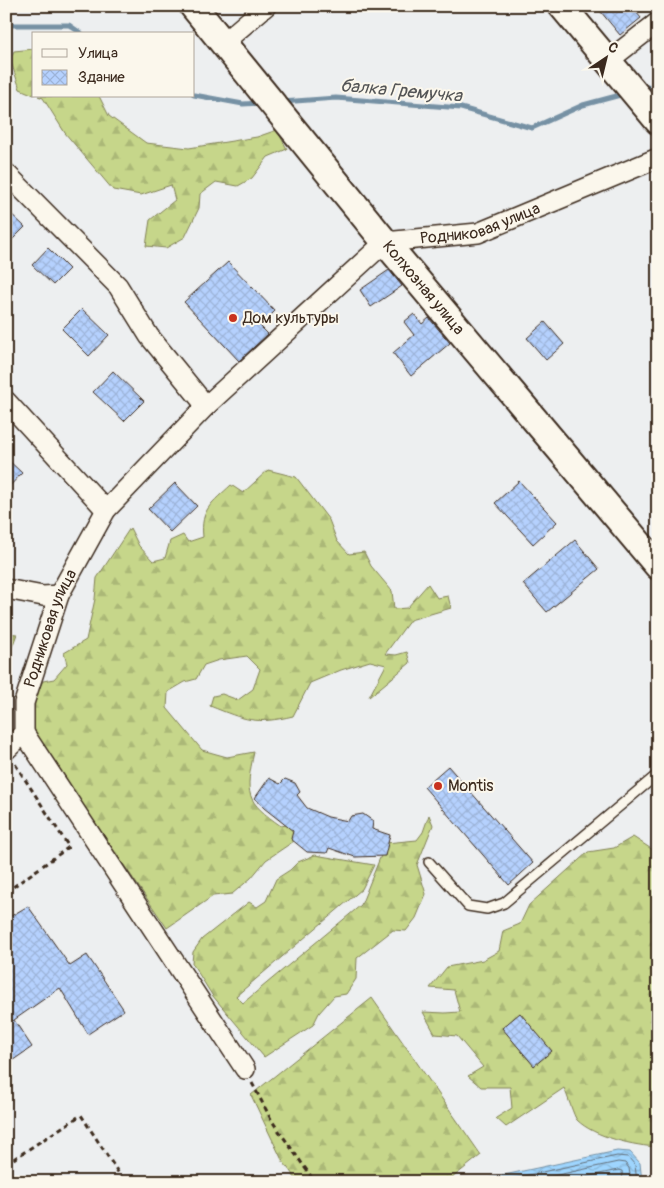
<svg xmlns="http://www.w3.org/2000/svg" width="664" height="1188" font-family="Pangolin,sans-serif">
  <defs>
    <pattern id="forest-firs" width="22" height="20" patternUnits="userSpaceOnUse" patternTransform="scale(1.25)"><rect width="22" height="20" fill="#c6d68a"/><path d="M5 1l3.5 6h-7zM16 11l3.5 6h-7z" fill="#abb877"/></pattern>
    <pattern id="cemetery-stones" width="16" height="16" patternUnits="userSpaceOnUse" patternTransform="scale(1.25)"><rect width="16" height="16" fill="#c6d68a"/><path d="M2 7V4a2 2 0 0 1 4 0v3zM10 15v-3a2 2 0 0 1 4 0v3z" fill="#abb877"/></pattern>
    <pattern id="water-waves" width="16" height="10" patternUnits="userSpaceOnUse" patternTransform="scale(1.25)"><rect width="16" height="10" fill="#9ed5fe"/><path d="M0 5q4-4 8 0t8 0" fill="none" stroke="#89b7d9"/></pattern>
    <pattern id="building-cross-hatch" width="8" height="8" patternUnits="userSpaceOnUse" patternTransform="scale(1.25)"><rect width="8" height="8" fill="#b5d1fe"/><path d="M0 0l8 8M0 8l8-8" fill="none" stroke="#9db4d9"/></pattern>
  </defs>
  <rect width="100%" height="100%" fill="#edeff0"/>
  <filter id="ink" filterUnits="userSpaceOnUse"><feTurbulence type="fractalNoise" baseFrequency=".02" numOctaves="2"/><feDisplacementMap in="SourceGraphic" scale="10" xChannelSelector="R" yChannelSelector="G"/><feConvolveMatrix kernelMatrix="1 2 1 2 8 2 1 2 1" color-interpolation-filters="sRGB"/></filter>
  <g filter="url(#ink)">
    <g fill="url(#forest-firs)" stroke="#808054">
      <path d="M34,49v46l-14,-6 -10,-30 4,-8z"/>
      <path d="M38,96h61l10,20 37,27 43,5 68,-11 20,-7 10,19 -19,8 -16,21 -14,8 -22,-4 -16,12 -1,14 -14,29 -19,11 -20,-2 4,-26 25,-20 -4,-15 -30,10 -28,-5 -48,-57 -22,-35z"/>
      <path d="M268,470l28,7 33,43 8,21 12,13 15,-2 7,14 21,25 2,18 13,-1 21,-24 9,14 11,-2 3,12 -41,12 -25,34 11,1 11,-3 3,11 -41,34 17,-32 -16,-4 -29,9 -31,13 -17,33c-37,9 -48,4 -83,-10l3,-10 9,-2 16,6 15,-11 7,-20 -13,-13 -28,4 -15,5 -8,14 -11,3 -17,10 -1,16 35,42 25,7 27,-5c-9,42 -9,49 27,74l11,-2 8,13 -34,23 -15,18 -19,16 -19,2 -46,32 -132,-193 -4,-31 12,-23 11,-2 13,-15 -3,-11 22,-13 9,-41 2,-21 33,-50 9,18 14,15 12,-3 5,-17 13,-6 5,7 15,-5c-3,-28 9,-34 28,-52l12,8z"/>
      <path d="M429,815l4,10 -16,40 9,29 -10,24 -10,13 -13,-1 -36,28 -1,21 -10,15 -12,2 -15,17 -6,12 -49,32 -52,-62 -20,-32 1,-11 9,-13 47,-37 8,5 9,-6 10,-22 14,-9 8,-8 17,-7 59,10 -12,24 -126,107 7,7 118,-98 25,-62 31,-3 6,-8z"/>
      <path d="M633,837l20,13 5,8v289c-23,-1 -64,-10 -81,-27 -3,-3 -10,-26 -13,-32l-58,39 -10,-9 16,-10 -2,-21h-29l-13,-11 15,-9 -26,-31 -22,-2 -12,-22 22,1 15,-1 -6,-22 -24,-2 17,-21 36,-7 16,-9 4,-20 17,-7 9,-19 59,-53 26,-4z"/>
      <path d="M372,998l109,157 -34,27h-149l-16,-22 -31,-65z"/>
    </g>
    <path fill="url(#cemetery-stones)" stroke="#808054" d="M6,633l11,1 -11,29z"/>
    <path fill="url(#water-waves)" stroke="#7691a4" d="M617,1151l13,1 10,11 2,19h-162l10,-4z"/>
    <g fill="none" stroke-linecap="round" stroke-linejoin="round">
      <g stroke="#636e78" stroke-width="1">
        <path d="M495,1182l122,-26 11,1 7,8 2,17"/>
        <path d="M525,1182l93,-20 7,1 4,5 2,14"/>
        <path d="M562,1182l56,-12 4,1 1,11"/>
      </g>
      <g stroke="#7691a4" stroke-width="5">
        <path d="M6,25h63l13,9"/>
        <path d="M641,89l17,-5"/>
        <path d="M194,95l49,9 18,-1"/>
        <path d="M282,102l54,-4 125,10 71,20 51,-23 41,-11"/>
      </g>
    </g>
    <g fill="url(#building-cross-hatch)" stroke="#3b2a1e">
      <path d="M596,6h35l10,12 -21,17z"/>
      <path d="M6,209l19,18 -19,19z"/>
      <path d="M48,248l21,21 -16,16 -21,-20z"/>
      <path d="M228,262l47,49 -15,15 8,8 -29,27 -55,-59z"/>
      <path d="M389,270l13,16 -31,21 -11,-17z"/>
      <path d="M82,309l27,26 -20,21 -27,-27z"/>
      <path d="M414,314l8,10 7,-6 21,25 -39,33 -18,-23 21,-18 -10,-13z"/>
      <path d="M545,322l19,22 -18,16 -19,-22z"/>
      <path d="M113,371l31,30 -20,20 -31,-29z"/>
      <path d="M6,458l16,15 -16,17z"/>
      <path d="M519,481l38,41 -24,22 -38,-41z"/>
      <path d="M175,483l22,23 -27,26 -22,-23z"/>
      <path d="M575,540l24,29 -52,43 -24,-28z"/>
      <path d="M448,766l85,97 -24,22 -85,-98z"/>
      <path d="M269,778l11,6 5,-5 10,4 5,9 -3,3 10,13 21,9 20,4 3,-5 12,-2 10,7 -1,8 18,6 -5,21 -30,1 -26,-9 -2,5 -20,-1 -16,-13 2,-8 -29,-23 -9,-10z"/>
      <path d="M28,906l42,60 17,-11 37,55 -36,24 -28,-46 -46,32 18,27 -26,18v-146z"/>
      <path d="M520,1013l32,38 -18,15 -32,-38z"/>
    </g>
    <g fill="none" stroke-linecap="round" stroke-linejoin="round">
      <defs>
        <path id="lane" d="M429,862l39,44 19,3 17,-6 154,-129"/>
        <g id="street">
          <path d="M223,43l43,-37"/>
          <path d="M608,61l50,-39"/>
          <path d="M6,173l112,113 31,50 57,70"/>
          <path d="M6,401l100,109"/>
          <path d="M6,589l37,7 16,-1"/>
          <path d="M24,733l221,336"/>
          <path id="s1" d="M6,750l18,-17v-30l35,-108 47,-85 100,-104 179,-164 93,-9 180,-75"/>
        </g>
        <g id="secondary">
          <path id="s2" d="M193,6l192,236 273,324"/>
          <path d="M562,6l96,115"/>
        </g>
      </defs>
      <use href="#lane" stroke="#3b2a1e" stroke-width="12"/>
      <use href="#street" stroke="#3b2a1e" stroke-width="22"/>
      <use href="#secondary" stroke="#3b2a1e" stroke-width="30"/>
      <g stroke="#3b2a1e" stroke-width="3" stroke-dasharray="5 4" stroke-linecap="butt">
        <path d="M6,892l63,-45 -54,-83"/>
        <path d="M252,1083l20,38 43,61"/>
        <path d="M6,1164l75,-49 42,65 -3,2"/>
      </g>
      <use href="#lane" stroke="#fbf7ec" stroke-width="9"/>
      <use href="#street" stroke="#fbf7ec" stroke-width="19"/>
      <use href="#secondary" stroke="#fbf7ec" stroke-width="26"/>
    </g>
  </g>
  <g fill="#c8321e" stroke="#fbf7ec" stroke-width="2">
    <circle cx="233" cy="318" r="5"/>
    <circle cx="438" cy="786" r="5"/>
  </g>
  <g text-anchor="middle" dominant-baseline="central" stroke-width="4" stroke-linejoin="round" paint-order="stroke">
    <g font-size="16" fill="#3b2a1e" stroke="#fbf7ec">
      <text stroke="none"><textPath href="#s1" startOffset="750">Родниковая улица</textPath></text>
      <text stroke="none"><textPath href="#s2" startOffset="364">Колхозная улица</textPath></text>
      <text stroke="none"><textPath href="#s1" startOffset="134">Родниковая улица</textPath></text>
    </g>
    <g font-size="16" fill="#3b2a1e" stroke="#fbf7ec" text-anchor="start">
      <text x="243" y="318">Дом культуры</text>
      <text x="448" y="786">Montis</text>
    </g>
    <g font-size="18" font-style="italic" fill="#545556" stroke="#fbf7ec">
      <text transform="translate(401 91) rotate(5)">балка Гремучка</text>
    </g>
  </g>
  <rect width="664" height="1188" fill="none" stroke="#fbf7ec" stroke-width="25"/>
  <rect x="12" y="12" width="639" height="1163" fill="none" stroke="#3b2a1e" stroke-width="2" filter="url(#ink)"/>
  <rect x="32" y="32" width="162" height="65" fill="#fbf7ec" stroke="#aea59a"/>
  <rect x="42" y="49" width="25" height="8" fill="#fbf7ec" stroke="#aea59a"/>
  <text x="78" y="58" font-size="15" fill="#3b2a1e">Улица</text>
  <rect x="42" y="70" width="25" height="15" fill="url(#building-cross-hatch)" stroke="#aea59a"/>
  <text x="78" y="82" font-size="15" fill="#3b2a1e">Здание</text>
  <g transform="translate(606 58) rotate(35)" stroke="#fbf7ec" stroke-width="4" paint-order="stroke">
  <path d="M0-4L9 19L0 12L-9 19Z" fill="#3b2a1e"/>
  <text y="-8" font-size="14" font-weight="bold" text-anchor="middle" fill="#3b2a1e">С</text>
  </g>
</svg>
